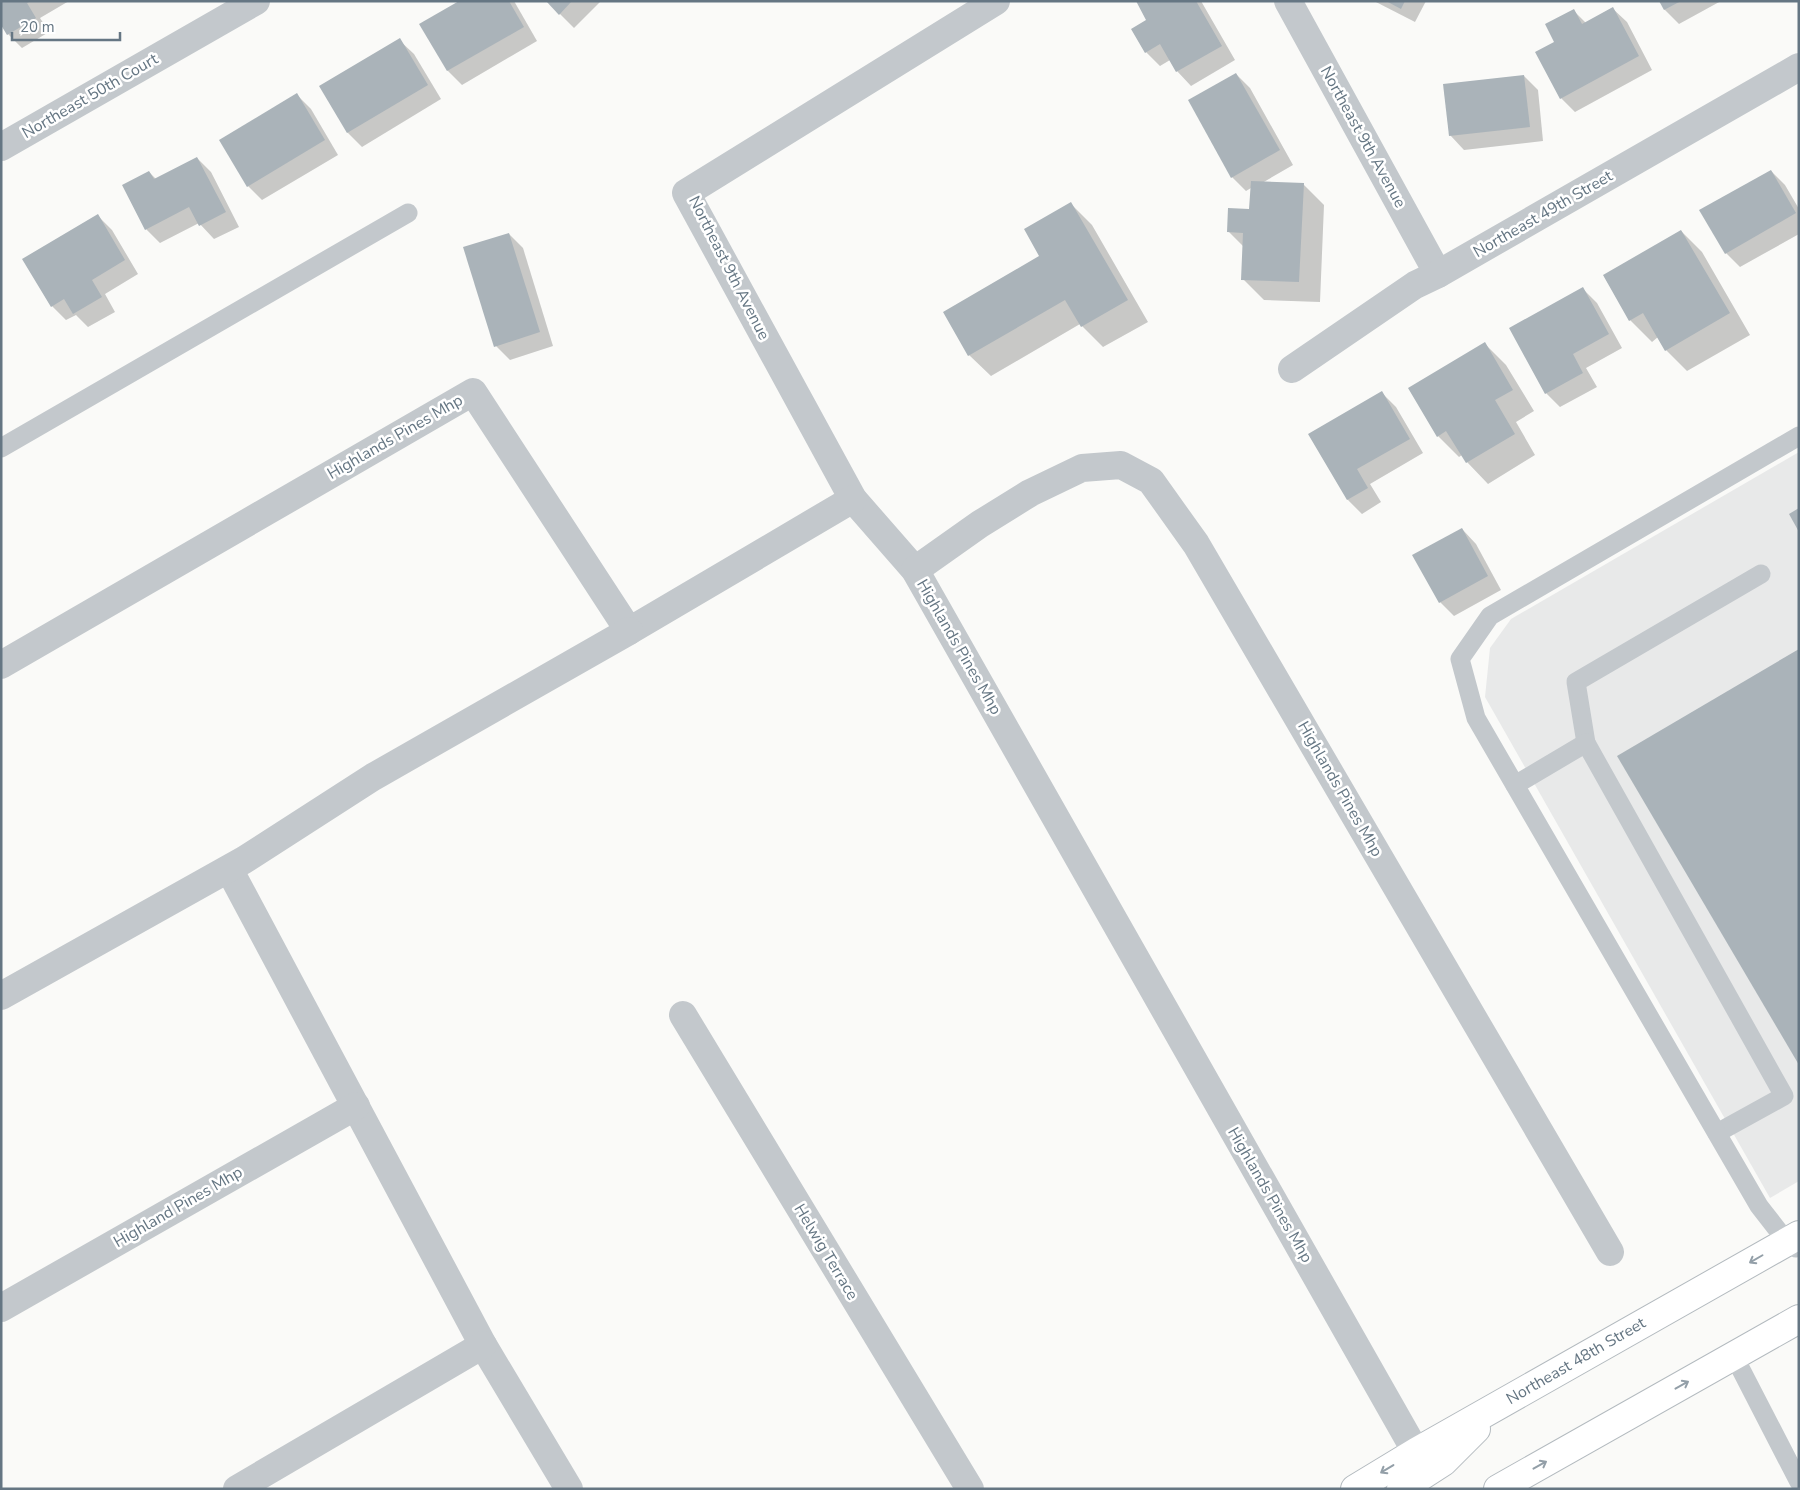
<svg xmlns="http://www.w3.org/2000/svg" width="1800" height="1490" font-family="'Nunito Sans',sans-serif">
  <rect width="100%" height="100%" fill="#fafaf8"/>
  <path fill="#e8e9e9" d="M1799,452v729l-29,17 -285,-501 5,-49 21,-29z"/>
  <g fill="#0003">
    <path d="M1,1h68l-29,17 9,14 -27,16 -14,-14 -7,-12z"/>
    <path d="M462,1h52l23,40 -75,44 -14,-14 -27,-46z"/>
    <path d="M547,1h54l-27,27z"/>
    <path d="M1137,1h64l34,59 -44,26 -14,-15 -7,-11 -10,6 -14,-14 2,-32z"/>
    <path d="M1374,1h52l-11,21z"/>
    <path d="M1660,1h61l-42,23 -14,-14z"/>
    <path d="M1612,8l15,14 25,48 -77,42 -14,-14 -6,-56 18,-32 13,13z"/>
    <path d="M399,40l15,14 27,45 -79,48 -14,-14 -27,-47z"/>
    <path d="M1236,74l14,14 43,77 -31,18 41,1 21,21 -4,97 -56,-2 -21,-21 1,-32 -15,-15 21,-22 1,-22 -5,3 -14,-14z"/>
    <path d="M1524,76l14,14 5,51 -79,9 -14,-15z"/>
    <path d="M297,95l14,14 27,46 -76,45 -14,-14z"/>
    <path d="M197,158l14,14 28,55 -25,12 -15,-16 -39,20 -14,-14 3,-57 7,7z"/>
    <path d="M1771,171l14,14 14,24v25l-59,33 -14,-14z"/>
    <path d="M1071,204l21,21 56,97 -45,25 -23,-23 -89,52 -22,-21 72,-99z"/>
    <path d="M98,216l14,14 26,44 -33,20 10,18 -27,15 -12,-12 -10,5 -14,-14z"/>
    <path d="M1681,231l21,21 48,83 -63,36 -21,-21 -8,-13 -6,5 -22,-22 -26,-44z"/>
    <path d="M509,234l14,14 30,98 -43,14 -14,-14z"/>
    <path d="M1583,289l14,14 25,45 -36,20 11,19 -37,20 -14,-14z"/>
    <path d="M1485,344l21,21 28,46 -18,11 19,33 -47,29 -21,-22 -5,-7 -3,2 -21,-21z"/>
    <path d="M1382,393l14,14 27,46 -53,31 11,18 -19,12 -14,-14 -38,-65z"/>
    <path d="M1462,529l14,15 25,46 -47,26 -14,-14z"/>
  </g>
  <g fill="#aab3b9">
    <path d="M1,1h30l-4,2 9,15 -29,17 -6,-10z"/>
    <path d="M459,1h50l15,26 -77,44 -28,-47z"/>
    <path d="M546,1h26l-13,14z"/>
    <path d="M1136,1h60l26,45 -46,26 -16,-28 -15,9 -14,-24 15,-9z"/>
    <path d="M1386,1h19l-4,8z"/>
    <path d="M1659,1h22l-17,9z"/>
    <path d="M1613,7l26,49 -79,43 -25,-47 19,-10 -9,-18 29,-15 8,15z"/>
    <path d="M400,38l28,47 -81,48 -28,-47z"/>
    <path d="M1236,73l44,77 -49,28 -43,-78z"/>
    <path d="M1524,75l6,52 -81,9 -6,-52z"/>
    <path d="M297,93l28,47 -78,47 -28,-47z"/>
    <path d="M197,157l29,55 -27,14 -10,-19 -44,23 -23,-45 27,-14 5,8z"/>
    <path d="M1771,170l25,43 -71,41 -26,-44z"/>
    <path d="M1251,181l53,2 -5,99 -58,-2 2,-47 -16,-1 1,-24 21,1z"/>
    <path d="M1071,202l57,98 -47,27 -16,-27 -97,56 -25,-44 96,-56 -15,-27z"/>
    <path d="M98,214l27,46 -33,20 10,17 -29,17 -9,-15 -13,8 -29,-48z"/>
    <path d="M1681,230l49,83 -65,38 -22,-38 -14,8 -26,-46z"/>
    <path d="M509,233l31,99 -46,15 -31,-100z"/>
    <path d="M1583,287l26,47 -36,20 10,19 -38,21 -36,-66z"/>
    <path d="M1485,342l28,48 -18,10 20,34 -49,29 -20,-32 -9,6 -29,-49z"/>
    <path d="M1382,391l28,48 -53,30 11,19 -21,12 -39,-66z"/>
    <path d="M1799,508v24l-10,-18z"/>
    <path d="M1462,528l26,48 -49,27 -27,-48z"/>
    <path d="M1799,649v416l-182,-309z"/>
  </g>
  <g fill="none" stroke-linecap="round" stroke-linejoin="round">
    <defs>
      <g id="secondary">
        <path d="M1355,1489l61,-37 383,-217"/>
        <path d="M1401,1489l42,-27 33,-33"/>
        <path d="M1498,1489l301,-170"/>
      </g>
    </defs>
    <use href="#secondary" stroke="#b3babf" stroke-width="30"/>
    <g stroke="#c3c8cc" stroke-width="19">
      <path d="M1,448l407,-235"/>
      <path d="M1586,743l-10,-61 185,-108"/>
      <path d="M1515,785l71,-42 198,353 -67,37"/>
      <path d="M1796,1248l-9,-6 -28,-36 -283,-488 -16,-59 30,-43 309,-180"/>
      <path d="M1734,1356l65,126"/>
    </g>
    <g stroke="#c3c8cc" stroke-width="28">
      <path d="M996,1l-310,192 167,306 62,71 501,882"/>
      <path d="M1288,1l150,273"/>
      <path d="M1,147l255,-146"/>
      <path d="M1292,369l123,-84 23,-11 361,-207"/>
      <path d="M915,570l65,-46 50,-31 52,-25 39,-3 30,16 45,63 414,708"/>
      <path d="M1,665l472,-273 156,239 224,-132"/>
      <path d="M229,869l254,476 86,144"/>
      <path d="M1,996l243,-136 129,-83 256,-146"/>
      <path d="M683,1015l287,474"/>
      <path d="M1,1308l355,-202"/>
      <path d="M237,1489l246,-144"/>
    </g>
    <use href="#secondary" stroke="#fff" stroke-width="28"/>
  </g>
  <defs><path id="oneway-shaft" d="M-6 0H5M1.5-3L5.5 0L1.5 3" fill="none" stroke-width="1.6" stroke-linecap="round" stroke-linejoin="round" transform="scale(1.25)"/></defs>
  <g stroke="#939fa8">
    <use href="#oneway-shaft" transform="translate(1756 1259) rotate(150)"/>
    <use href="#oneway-shaft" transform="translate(1682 1385) rotate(-29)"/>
    <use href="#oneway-shaft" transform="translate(1540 1465) rotate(-29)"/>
    <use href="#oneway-shaft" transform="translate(1387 1469) rotate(149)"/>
  </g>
  <g text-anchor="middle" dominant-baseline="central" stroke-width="5" stroke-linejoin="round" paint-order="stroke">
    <g font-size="16" fill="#657683" stroke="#fff">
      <text transform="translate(90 96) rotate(-30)">Northeast 50th Court</text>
      <text transform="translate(1363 137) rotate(61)">Northeast 9th Avenue</text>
      <text transform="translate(1543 214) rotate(-30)">Northeast 49th Street</text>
      <text transform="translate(729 268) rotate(63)">Northeast 9th Avenue</text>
      <text transform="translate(395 437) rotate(-30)">Highlands Pines Mhp</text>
      <text transform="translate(959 647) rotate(60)">Highlands Pines Mhp</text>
      <text transform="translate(1340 789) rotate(60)">Highlands Pines Mhp</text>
      <text transform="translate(1270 1195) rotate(60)">Highlands Pines Mhp</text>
      <text transform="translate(178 1207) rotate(-30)">Highland Pines Mhp</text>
      <text transform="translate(826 1252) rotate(59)">Helwig Terrace</text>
      <text transform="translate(1576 1361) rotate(-30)">Northeast 48th Street</text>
    </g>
  </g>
  <rect width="1800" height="1490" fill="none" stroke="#657683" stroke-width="5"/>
  <path d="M12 32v8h108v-8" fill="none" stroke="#657683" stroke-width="2.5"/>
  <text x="20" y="32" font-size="15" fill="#657683" stroke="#ffffff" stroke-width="4" paint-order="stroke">20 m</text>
</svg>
